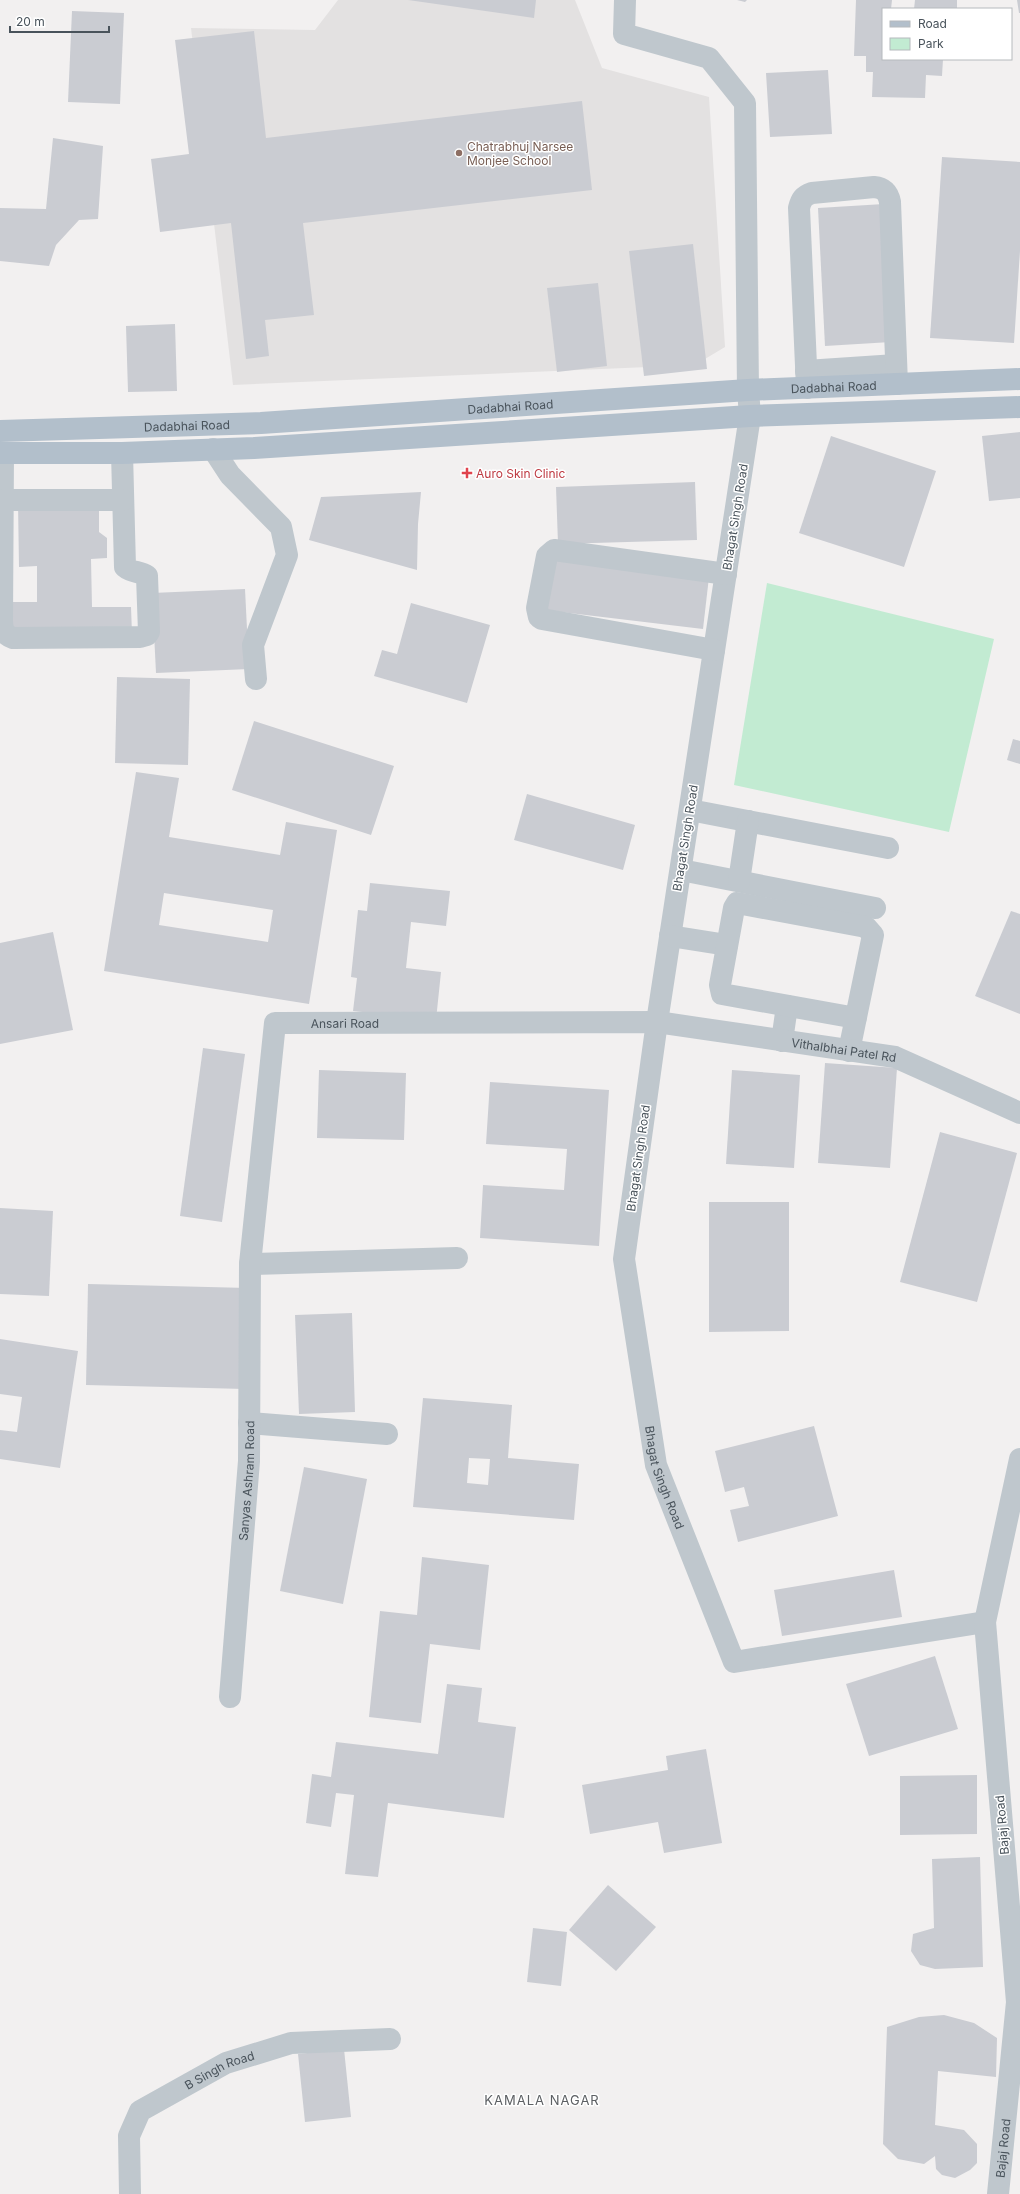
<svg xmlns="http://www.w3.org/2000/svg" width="1020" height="2194" font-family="Inter,sans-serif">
  <rect width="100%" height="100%" fill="#f2f0f0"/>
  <path fill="#e3e1e1" d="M338,0h237l27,68 107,29 16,250 -30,18 -462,20 -42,-357 124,2z"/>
  <path fill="#c2ebd2" d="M767,583l227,56 -45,193 -215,-47z"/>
  <g fill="#caccd2" fill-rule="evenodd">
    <path d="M408,0h128l-2,18z"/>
    <path d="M737,0h10l-2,2z"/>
    <path d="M856,0h36l-1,9h-8v50h60l-1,17 -16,-1 -1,23 -53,-1 1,-25h-7v-16h-12z"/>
    <path d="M915,0h42v9h-43z"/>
    <path d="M1017,0h3v13h-1z"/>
    <path d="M72,11l52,2 -4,91 -52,-2z"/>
    <path d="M254,31l12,107 316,-37 10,89 -289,33 11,92 -49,5 4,36 -23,3 -15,-136 -71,9 -9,-73 38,-5 -14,-114z"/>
    <path d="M828,70l4,64 -62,3 -4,-64z"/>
    <path d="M53,138l50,8 -5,73 -19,1 -23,25 -7,21 -49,-5v-53l46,1z"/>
    <path d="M942,157l78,5v89l-6,92 -84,-5z"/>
    <path d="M884,204l7,138 -66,4 -7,-138z"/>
    <path d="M693,244l14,125 -63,7 -15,-125z"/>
    <path d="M598,283l9,83 -50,6 -10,-84z"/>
    <path d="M175,324l2,67 -49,1 -2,-66z"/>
    <path d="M1020,432v66l-31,3 -7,-65z"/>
    <path d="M831,436l105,35 -32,96 -105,-34z"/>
    <path d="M695,482l2,58 -139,4 -2,-57z"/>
    <path d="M421,492l-3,32 -1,46 -108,-30 12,-43z"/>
    <path d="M18,502l18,1v8h44l19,-8v29l8,6v20l-16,1 1,48h39l1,27 -119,2v-34h24v-36l-18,1z"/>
    <path d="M550,559l159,18 -6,52 -159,-19z"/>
    <path d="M245,589l4,80 -93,4 -4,-80z"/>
    <path d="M411,603l79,22 -23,78 -93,-27 8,-26 15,4z"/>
    <path d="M117,677l73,2 -2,86 -73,-2z"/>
    <path d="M254,721l140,45 -23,69 -139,-45z"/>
    <path d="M1013,739l7,2v23l-13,-4z"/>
    <path d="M136,772l43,6 -10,59 111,18 6,-33 51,8 -28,174 -205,-33zM164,893l109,17 -5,32 -109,-17z"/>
    <path d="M527,794l108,31 -12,45 -109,-30z"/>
    <path d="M370,883l80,8 -4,35 -35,-4 -5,46 35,4 -5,48 -83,-9 4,-33 -6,-1 7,-67 9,1z"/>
    <path d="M1011,911l9,3v100l-45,-18z"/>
    <path d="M53,932l20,98 -73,14v-101z"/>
    <path d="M203,1048l42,6 -23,168 -42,-6z"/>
    <path d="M825,1063l72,5 -7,100 -72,-5z"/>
    <path d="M319,1070l87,3 -2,67 -87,-2z"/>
    <path d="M732,1070l68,5 -6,93 -68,-4z"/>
    <path d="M490,1082l119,8 -10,156 -119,-8 3,-53 81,5 3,-41 -81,-5z"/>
    <path d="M940,1132l77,21 -40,149 -77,-20z"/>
    <path d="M709,1202h80v129l-80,1z"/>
    <path d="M0,1208l53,3 -4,85 -49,-2z"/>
    <path d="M88,1284l160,4 -3,101 -159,-4z"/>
    <path d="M352,1313l3,99 -56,2 -4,-99z"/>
    <path d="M0,1339l78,12 -18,117 -60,-9v-29l17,2 5,-35 -22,-3z"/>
    <path d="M423,1398l89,7 -4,53 71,6 -5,56 -161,-13zM469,1458l21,1 -2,26 -21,-2z"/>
    <path d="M814,1426l24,90 -100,26 -8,-32 19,-4 -5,-19 -19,5 -10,-41z"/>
    <path d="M304,1467l63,12 -24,125 -63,-13z"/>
    <path d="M422,1557l67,8 -9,85 -50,-6 -9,79 -52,-6 11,-106 37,4z"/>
    <path d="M894,1570l8,47 -120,19 -8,-46z"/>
    <path d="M935,1656l23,73 -89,27 -23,-72z"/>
    <path d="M447,1684l35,4 -4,34 38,5 -12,91 -116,-15 -10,74 -33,-3 9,-79 -18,-2 -5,34 -25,-4 6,-49 19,3 5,-35 102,12z"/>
    <path d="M706,1749l16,94 -58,10 -6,-31 -68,12 -8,-49 86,-15 -2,-14z"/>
    <path d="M977,1775v59l-77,1v-59z"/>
    <path d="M980,1857l3,110 -48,2 -15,-4 -9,-14 2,-17 21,-6 -2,-69z"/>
    <path d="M608,1885l48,42 -40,44 -47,-41z"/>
    <path d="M533,1928l34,4 -6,54 -34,-4z"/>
    <path d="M944,2015l30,8 23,15 -1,39 -58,-6 -3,54 29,5 13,14v19l-7,7 -15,8 -13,-3 -6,-6 -1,-13 -11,8 -26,-5 -15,-15 4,-117 32,-10z"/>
    <path d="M344,2049l7,68 -46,5 -7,-68z"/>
  </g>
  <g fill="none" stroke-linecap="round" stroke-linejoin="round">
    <g stroke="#bfc7cd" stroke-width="22">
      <path id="s1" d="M625,0l-1,34 85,24 36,45 3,287 2,26 -93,606 -33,237 32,206 78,197 251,-40"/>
      <path d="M806,371l90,-6"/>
      <path d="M807,388l-8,-180c2,-8 4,-12 13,-15l62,-6c10,1 14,5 16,15l7,182"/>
      <path d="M213,449l17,26 51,52 6,28 -34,90 3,34"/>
      <path d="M3,453l-1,167c0,9 2,15 11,18l127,-1 7,-2 2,-3 -2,-56c-7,-5 -15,-3 -22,-9l-3,-114"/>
      <path d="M2,500h121"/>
      <path d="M714,650l-172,-31 -3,-2 -2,-9 10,-52 7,-6 172,24"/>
      <path d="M690,810l198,38"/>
      <path d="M681,870l194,38"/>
      <path d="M739,881l9,-60"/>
      <path d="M670,936l57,9"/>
      <path d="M782,1041l5,-35"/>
      <path d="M849,1051l24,-116 -7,-8 -129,-24 -3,5 -14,77 2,9 134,24"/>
      <path d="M250,1264l207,-6"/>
      <path d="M249,1423l138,11"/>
      <path id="s2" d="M230,1697l19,-236 1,-197 25,-241 382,-1 238,35 125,56"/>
      <path id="s3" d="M130,2194l-1,-58 11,-25 86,-48 65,-20 99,-4"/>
      <path id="s4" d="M998,2194l19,-192 -32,-380 35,-163"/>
    </g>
    <g stroke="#b2bfcb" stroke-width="22">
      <path id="s5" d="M0,431l261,-8 487,-33 272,-11"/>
      <path d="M0,453h122l132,-5 496,-32 270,-9"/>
    </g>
  </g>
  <circle fill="#8d6e63" stroke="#fff" stroke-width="1.5" cx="459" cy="153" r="4"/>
  <path fill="#e0444e" stroke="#fff" stroke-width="1.5" d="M465 467h4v4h4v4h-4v4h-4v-4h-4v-4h4z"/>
  <g text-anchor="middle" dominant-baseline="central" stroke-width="3" stroke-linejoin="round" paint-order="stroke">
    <g font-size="12" fill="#785e54" stroke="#fff" text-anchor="start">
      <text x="467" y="146">Chatrabhuj Narsee<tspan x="467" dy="14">Monjee School</tspan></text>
    </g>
    <g font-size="12" fill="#49535b" stroke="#fff">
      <text stroke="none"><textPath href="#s5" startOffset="835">Dadabhai Road</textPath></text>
      <text stroke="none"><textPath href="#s5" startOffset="511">Dadabhai Road</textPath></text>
      <text stroke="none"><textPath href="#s5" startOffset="187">Dadabhai Road</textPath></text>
      <text transform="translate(735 517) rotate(-81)">Bhagat Singh Road</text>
      <text transform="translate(685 838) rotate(-81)">Bhagat Singh Road</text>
      <text stroke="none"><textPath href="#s2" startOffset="746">Ansari Road</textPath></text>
      <text stroke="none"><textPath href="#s2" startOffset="1247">Vithalbhai Patel Rd</textPath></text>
      <text transform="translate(638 1158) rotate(-82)">Bhagat Singh Road</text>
      <text stroke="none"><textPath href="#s1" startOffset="1568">Bhagat Singh Road</textPath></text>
      <text stroke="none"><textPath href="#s2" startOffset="217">Sanyas Ashram Road</textPath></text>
      <text transform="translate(1002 1825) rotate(-95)">Bajaj Road</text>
      <text stroke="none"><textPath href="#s3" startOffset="175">B Singh Road</textPath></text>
      <text stroke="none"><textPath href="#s4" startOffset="46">Bajaj Road</textPath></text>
    </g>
    <g font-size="12" fill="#be3a42" stroke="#fff" text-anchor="start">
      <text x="476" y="473">Auro Skin Clinic</text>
    </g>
    <g font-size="13" letter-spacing="1" fill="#5d6064" stroke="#fff">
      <text x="542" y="2100">KAMALA NAGAR</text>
    </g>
  </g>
  <rect x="882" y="8" width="130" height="52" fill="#ffffff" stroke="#b6babd"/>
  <rect x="890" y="21" width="20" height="6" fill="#b2bfcb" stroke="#b6babd"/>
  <text x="918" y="28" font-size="12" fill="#49535b">Road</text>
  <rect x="890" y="38" width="20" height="12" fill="#c2ebd2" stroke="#b6babd"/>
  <text x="918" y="48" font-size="12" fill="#49535b">Park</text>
  <path d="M10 26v6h99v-6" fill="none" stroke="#49535b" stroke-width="2"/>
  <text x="16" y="26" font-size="12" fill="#49535b" stroke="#ffffff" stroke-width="3" paint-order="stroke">20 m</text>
</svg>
